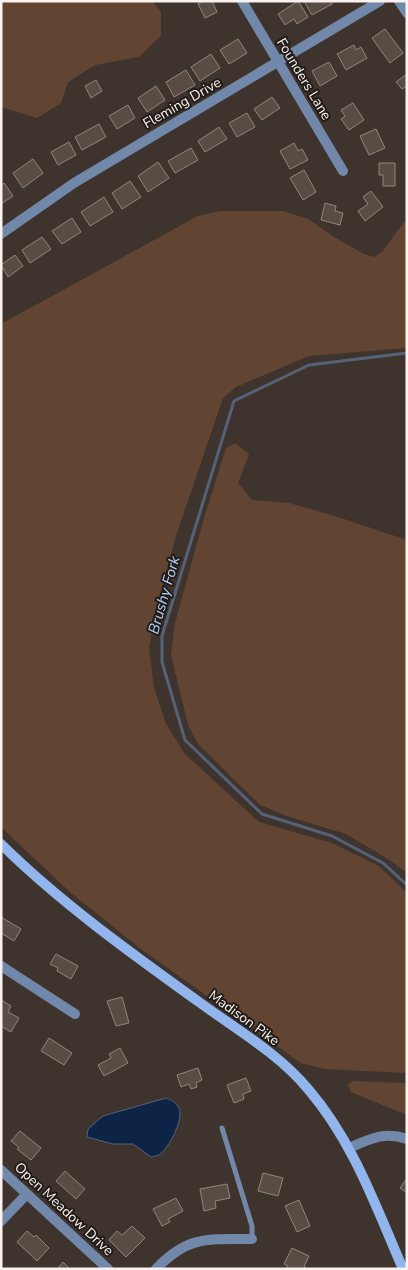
<svg xmlns="http://www.w3.org/2000/svg" width="408" height="1270" font-family="'Nunito Sans',sans-serif">
  <rect width="100%" height="100%" fill="#3f342d"/>
  <g fill="#614532">
    <path d="M1,1h151l9,11v24l-22,21 -44,8 -27,17 -7,21 -24,15 -36,-11z"/>
    <path d="M220,211h63l25,8 26,18 30,17 10,3 8,-5 25,-34v130l-98,8 -73,31 -13,11 -47,138 -20,73 -7,39 5,40 12,36 19,30 74,68 73,21 47,23 28,27v180l-83,-4 -23,-6 -160,-114 -71,-57 -69,-65v-503l197,-108z"/>
    <path d="M235,443l14,11 -11,29 14,17 37,3 49,14 69,23v333l-19,-14 -42,-25 -59,-18 -27,-11 -62,-61 -10,-19 -17,-70 4,-32 29,-105 22,-70z"/>
    <path d="M353,1081l54,2v32l-56,-23 -3,-7z"/>
  </g>
  <path fill="#0d2446" stroke="#546278" d="M166,1098c5,2 10,4 13,10 5,12 -10,40 -20,47 -2,1 -5,1 -8,2l-18,-13h-20l-26,-7 1,-8 15,-13z"/>
  <g fill="none" stroke-linecap="round" stroke-linejoin="round">
    <path stroke="#546278" stroke-width="3" d="M407,353l-98,12 -75,36 -72,235v26l23,78 77,74 70,22 51,27 24,22"/>
  </g>
  <g fill="#584c45" stroke="#93857d">
    <path d="M203,1h9l5,11 -12,6 -7,-14z"/>
    <path d="M298,1l10,16 -11,7 -3,-5 -9,6 -7,-11z"/>
    <path d="M304,1h27l1,3 -20,11z"/>
    <path d="M385,29l18,24 -13,10 -18,-25z"/>
    <path d="M238,39l9,14 -18,11 -9,-14z"/>
    <path d="M354,45l2,5 5,-3 6,11 -21,12 -9,-16z"/>
    <path d="M211,54l9,14 -20,13 -9,-14z"/>
    <path d="M329,62l8,14 -17,10 -8,-15z"/>
    <path d="M186,70l9,15 -21,12 -8,-15z"/>
    <path d="M407,74v12l-5,3 -6,-7z"/>
    <path d="M96,80l6,11 -11,7 -6,-12z"/>
    <path d="M156,86l9,14 -18,12 -9,-14z"/>
    <path d="M272,97l8,11 -18,12 -8,-11z"/>
    <path d="M353,103l11,17 -15,10 -8,-11 4,-3 -4,-6z"/>
    <path d="M128,105l7,13 -18,11 -8,-13z"/>
    <path d="M247,113l8,14 -18,10 -8,-14z"/>
    <path d="M99,124l7,13 -24,13 -7,-13z"/>
    <path d="M219,127l8,12 -22,13 -7,-11z"/>
    <path d="M376,129l9,19 -16,7 -9,-19z"/>
    <path d="M69,142l7,13 -18,10 -7,-13z"/>
    <path d="M294,143l4,8 4,-2 6,11 -18,9 -10,-18z"/>
    <path d="M191,148l7,12 -23,13 -7,-12z"/>
    <path d="M33,159l10,14 -20,15 -10,-15z"/>
    <path d="M158,162l11,16 -21,14 -10,-16z"/>
    <path d="M379,163h16v23h-12v-11h-4z"/>
    <path d="M304,170l12,22 -13,8 -13,-22z"/>
    <path d="M130,181l11,16 -19,12 -10,-16z"/>
    <path d="M4,183l9,13 -12,8v-19z"/>
    <path d="M371,191l12,16 -18,14 -7,-10 10,-7 -5,-7z"/>
    <path d="M104,197l9,15 -23,14 -9,-14z"/>
    <path d="M325,203l11,3 -1,5 8,2 -3,12 -19,-5z"/>
    <path d="M72,218l9,14 -19,12 -10,-13z"/>
    <path d="M42,237l9,12 -21,14 -8,-13z"/>
    <path d="M15,255l8,11 -15,11 -7,-12z"/>
    <path d="M1,917l20,12 -7,12 -13,-8z"/>
    <path d="M56,954l22,12 -7,13 -14,-8 1,-3 -8,-4z"/>
    <path d="M122,997l7,26 -13,3 -9,-25z"/>
    <path d="M1,1000l10,6 -3,6 11,6 -8,14 -10,-6z"/>
    <path d="M49,1038l23,15 -8,12 -23,-14z"/>
    <path d="M120,1048l8,15 -24,13 -6,-11 13,-7 -2,-4z"/>
    <path d="M198,1068l4,12 -6,3 1,4 -6,2 -2,-5 -8,3 -4,-12z"/>
    <path d="M246,1078l5,13 -8,3 1,5 -10,4 -7,-18z"/>
    <path d="M20,1131l21,17 -10,12 -14,-11 2,-2 -8,-6z"/>
    <path d="M65,1171l20,18 -9,10 -20,-18z"/>
    <path d="M263,1173l20,5 -5,18 -20,-5z"/>
    <path d="M407,1178v15l-7,-5z"/>
    <path d="M227,1184l3,14 -15,3 1,7 -12,3 -4,-22z"/>
    <path d="M176,1198l7,13 -15,8 2,3 -8,4 -9,-17z"/>
    <path d="M299,1200l11,26 -13,6 -12,-26z"/>
    <path d="M132,1226l13,12 -19,19 -17,-17 8,-9 5,4z"/>
    <path d="M27,1231l7,6 2,-2 13,13 -12,13 -20,-19z"/>
    <path d="M292,1248l17,8 -5,11 4,2h-22l2,-3 -4,-2z"/>
    <path d="M63,1262l7,7h-13z"/>
  </g>
  <g fill="none" stroke-linecap="round" stroke-linejoin="round">
    <path stroke="#7188aa" stroke-width="5" d="M222,1128l30,98v13"/>
    <g stroke="#7188aa" stroke-width="10">
      <path d="M242,1l101,170"/>
      <path d="M399,1l8,12"/>
      <path d="M1,234l73,-51 306,-182"/>
      <path d="M1,966l74,48"/>
      <path d="M349,1148c21,-9 36,-17 58,-9"/>
      <path d="M1,1170l107,99"/>
      <path d="M1,1221l26,-27"/>
      <path d="M156,1269c32,-34 53,-30 96,-30"/>
    </g>
    <path stroke="#91b5ec" stroke-width="10" d="M1,844c60,59 130,109 198,158 37,27 80,52 109,87 45,52 68,118 95,180"/>
  </g>
  <g text-anchor="middle" dominant-baseline="central" stroke-width="4" stroke-linejoin="round" paint-order="stroke">
    <g font-size="14" fill="#faf2ee" stroke="#221c19">
      <text transform="translate(304 79) rotate(59)">Founders Lane</text>
      <text transform="translate(182 103) rotate(-30)">Fleming Drive</text>
      <text transform="translate(244 1018) rotate(36)">Madison Pike</text>
      <text transform="translate(64 1209) rotate(43)">Open Meadow Drive</text>
    </g>
    <g font-size="15" font-style="italic" fill="#b7d1f7" stroke="#221c19">
      <text transform="translate(164 595) rotate(-74)">Brushy Fork</text>
    </g>
  </g>
  <rect width="408" height="1270" fill="none" stroke="#faf2ee" stroke-width="5"/>
</svg>
